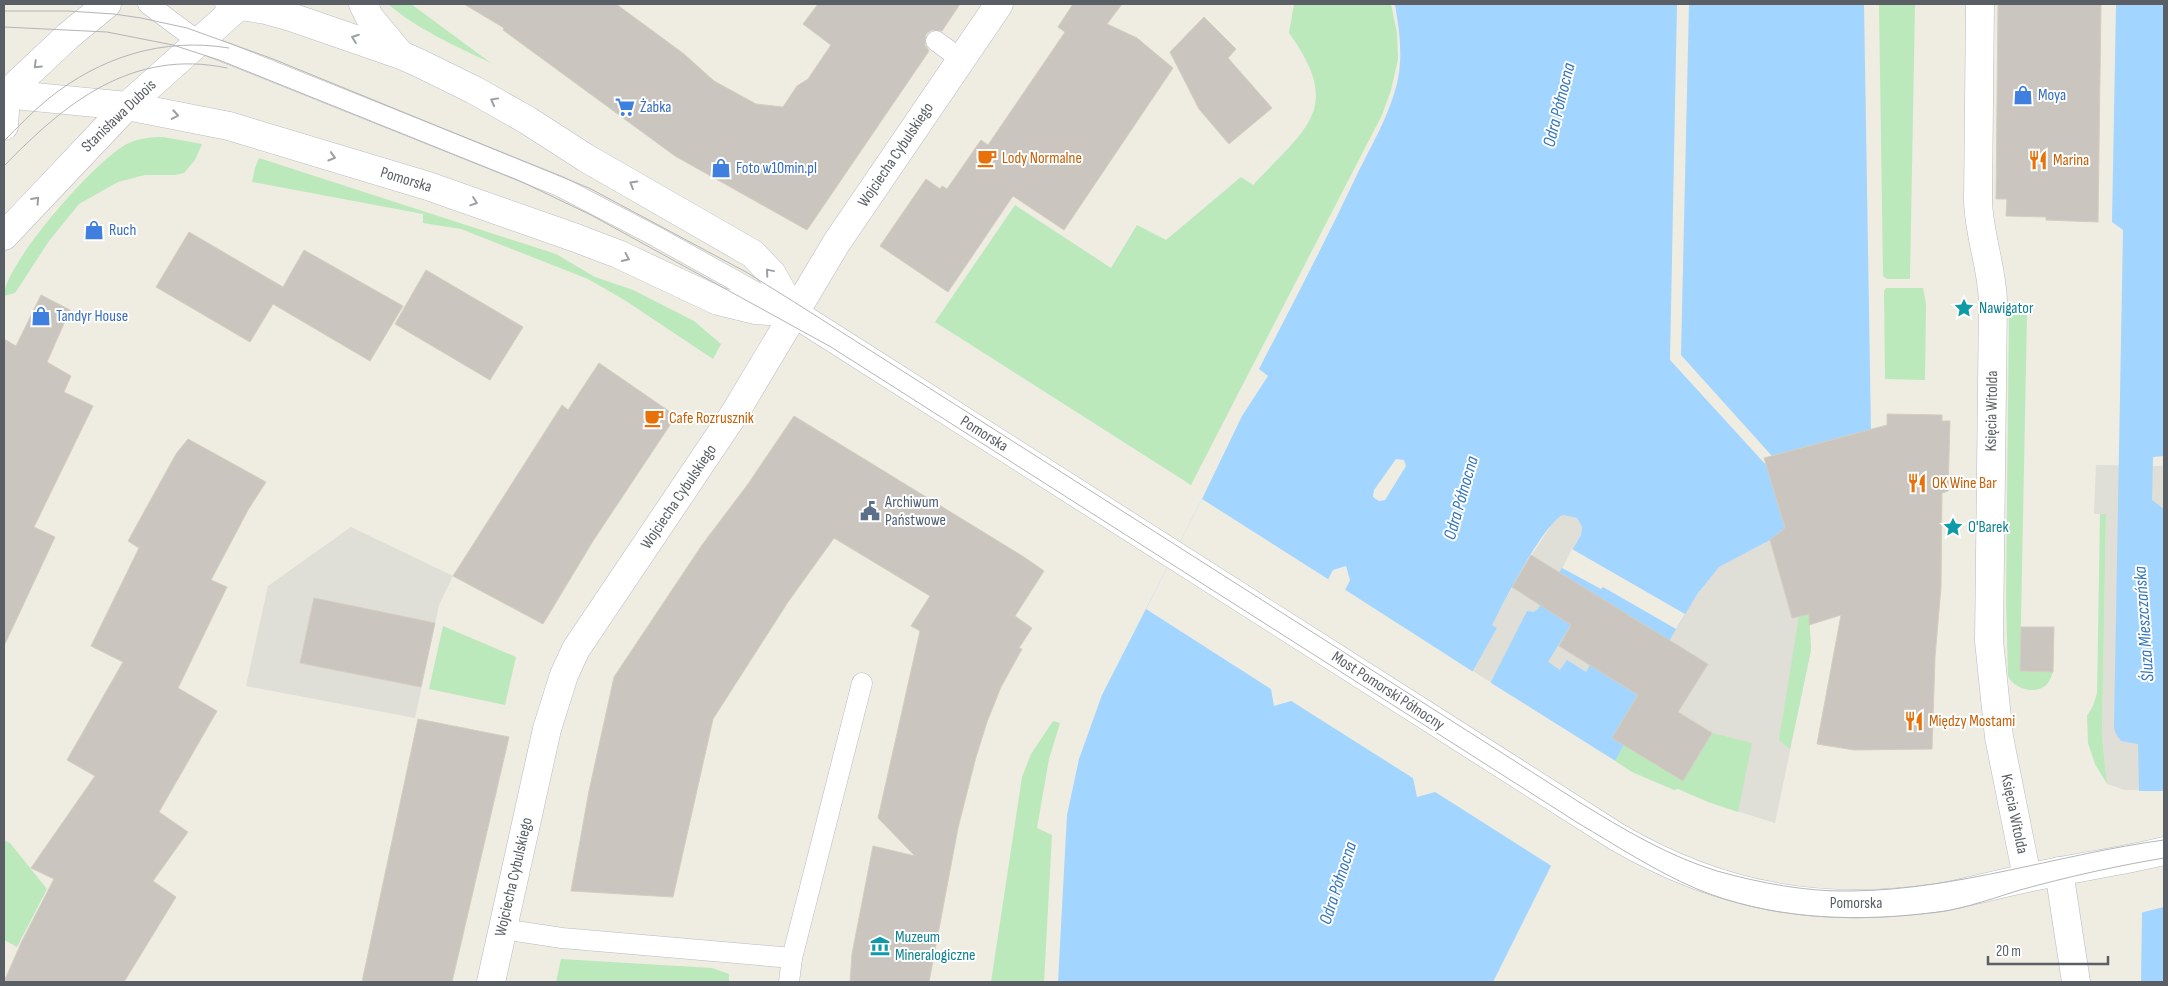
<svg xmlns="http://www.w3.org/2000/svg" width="2168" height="986" font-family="'Sofia Sans Condensed',sans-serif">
  <rect width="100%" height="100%" fill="#efece2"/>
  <g fill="#dfded7">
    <path d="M2096,465l68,1v325l-39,-1 -18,-6 -5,-48 4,-222h-12z"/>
    <path d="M1563,515l14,3 5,9 -1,8 -8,14 111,65 24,-35 11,-12 51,-27 15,-12 24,86 2,36 -36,173 -67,-21 -84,-56 -9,15 -142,-90 24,-43 -6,-3 36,-63 27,-41z"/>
    <path d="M351,527l102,49 -14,29 -24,113 -169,-32 22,-100z"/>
  </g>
  <g fill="#bbe9bc">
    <path d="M388,4h23l80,59c-35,-17 -73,-33 -103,-59z"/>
    <path d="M1294,4h97l6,29 1,26 -7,31 -9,25 -191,370 -256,-163 80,-117 96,63 26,-43 29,15 75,-63 12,8c53,-57 91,-76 36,-152z"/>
    <path d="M1879,4h36l-5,275h-23l-4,-3z"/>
    <path d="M163,137l39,7 -7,16 -11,13 -9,2h-30l-27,7 -39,22 -30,37 -34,52 -11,3c0,-32 95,-140 125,-153 11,-5 23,-6 34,-6z"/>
    <path d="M259,158l297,96 39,23 38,13 61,31 27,23 -8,15 -87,-58 -38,-22 -127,-50 -38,-6v-9l-171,-32 3,-14z"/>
    <path d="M1886,288h37l3,16 -1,76 -40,-1 -1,-88z"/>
    <path d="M2009,309h17l1,5 -7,357 33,1c-2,5 -3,10 -8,14 -11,9 -32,2 -37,-10l-2,-76z"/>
    <path d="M2100,514h6l-4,222 5,48 -12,-20 -7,-21 -1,-27 6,-10 4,-13z"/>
    <path d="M1809,614l2,36 -21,99 -11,-9 20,-124z"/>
    <path d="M443,626l73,31 -11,48 -76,-16z"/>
    <path d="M1053,721l7,2 -11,36 -12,69 15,7 -8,147h-53l31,-205 9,-23z"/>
    <path d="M1712,733l40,10 -14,69 -30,-10 -30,-13 -4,1 -42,-18 -17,-11 9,-16 59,36z"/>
    <path d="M4,840l6,3 37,46 -30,58 -13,-7z"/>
    <path d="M561,959l151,9 17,6v8h-173z"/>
  </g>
  <g fill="#a2d5ff" fill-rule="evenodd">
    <path d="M1395,4h469l7,429 -18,1 -88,24 20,70 -15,12 -51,27 -21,26 -29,48 -79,-48 -42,69 12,8 7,-10 19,12 4,-7 48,30 -26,43 12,7 -9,16 -9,-5 -113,226h-435l9,-167 12,-56 23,-64 100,-196 40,-83 26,-40 -9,-7c32,-62 64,-123 94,-186 16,-34 37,-67 45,-104 5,-26 1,-50 -3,-75zM1396,459l8,1 2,6 -21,34 -6,1 -6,-4 1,-7zM1563,515l14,3 5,9 -1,8 -43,74 -4,3 -7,-1 -92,181 -18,5 -4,-19 84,-150 -5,-3c12,-23 51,-101 71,-110zM1346,566l4,14 -59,121 -17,5 -3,-17 62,-119z"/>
    <path d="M2116,4h48v452l-11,1 -1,43 12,9v473h-23l1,-67 -4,-171 -17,-3 -5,-7 -2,-6 9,-498 -11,-8z"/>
  </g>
  <g fill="#efece2">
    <path d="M1677,4h12l-8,351 91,101 -7,2 2,8 -97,-106z"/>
    <path d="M1202,499l129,82 -57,110 -128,-82z"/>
    <path d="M1572,549l113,65 -9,15 -73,-42 -2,2 -39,-21z"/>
    <path d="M1344,589l131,84 -59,107 -128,-81z"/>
    <path d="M1488,681l129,81 -2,2 -8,-5 -54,108 -121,-77z"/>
    <path d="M2136,791h28v116l-24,6z"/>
  </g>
  <g fill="#cac6bf" stroke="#d4cebf">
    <path d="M464,4h152l68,50 30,27 42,23 27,3 14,-21 11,-7 23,-34 -28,-21 15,-20h142l-18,27 -10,-1 -6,4 -1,11 4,6 -122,179 -132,-74 -172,-126 1,-2z"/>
    <path d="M1073,4h49l-15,20 30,14 36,30 -109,162 -51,-34 -65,96 -68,-46 46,-67 14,10 2,-3 5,3 34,-49 7,5 77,-113 -7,-5z"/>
    <path d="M1998,4h103l-3,218 -52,-2v-3l-40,-1 1,-17h-11z"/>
    <path d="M1204,17l32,32 -8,9 44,50 -43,36 -30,-35 -29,-57z"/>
    <path d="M189,232l94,55 21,-37 99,56 -33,55 -97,-57 -23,38 -94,-55z"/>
    <path d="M426,270l97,57 -33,53 -95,-56z"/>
    <path d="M41,295l29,15 -23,52 24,14 -7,16 29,14 -59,121 21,10 -51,109v-307l12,7z"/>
    <path d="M599,363l77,53 -83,125 -50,83 -90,-48 109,-171 6,5z"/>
    <path d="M1887,414l55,1v6h8l-2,70 -6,2 -1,94 -6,70 -3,92 -78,1 -37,-6 24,-129 -32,10v-11l-17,4 -22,-78 15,-12 -21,-70 123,-33z"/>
    <path d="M794,416l230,141 20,14 -29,45 17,12 -13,20 3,1 -21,38 -14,35 -11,35 -18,71 -29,154h-79l2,-28 21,-108 42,10 -37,-38 42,-187 -9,-5 19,-30 -96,-58 -46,64 -75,117 -40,178 -102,-6 18,-100 25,-114 88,-132 46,-61z"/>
    <path d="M188,439l78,43 -18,28 -37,70 16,7 -49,101 39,23 -58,101 29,20 -35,49 23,16 -52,85h-120l17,-39 33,-64 -23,-11 64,-92 -28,-16 56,-98 -32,-16 48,-98 -11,-7 48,-87z"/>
    <path d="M1531,555l177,109 -30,48 34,21 -29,48 -71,-43 26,-43 -79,-49 12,-21 -59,-38z"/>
    <path d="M314,598l121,25 -14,64 -121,-24z"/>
    <path d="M2021,627h33l-1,45 -33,-1z"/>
    <path d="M418,719l91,18 -57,245h-90z"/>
  </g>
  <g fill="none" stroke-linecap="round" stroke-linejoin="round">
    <defs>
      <g id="lane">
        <path d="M148,4l51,38 360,144 96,50 133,74"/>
        <path d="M936,41l25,18"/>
        <path d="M502,929l60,9 230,20"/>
        <path d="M789,982l3,-24 70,-275"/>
      </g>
      <g id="street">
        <path d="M1980,4l-2,197c1,34 14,66 15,101l-4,339 10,96 28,140"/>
        <path d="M2059,871l17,111"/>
        <path d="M491,982l56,-253 17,-54 12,-26 160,-238 101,-169 162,-238"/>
      </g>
      <g id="secondary">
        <path d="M229,4l37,6 25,7 110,38 18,8 55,27 53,30 59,38 167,96 19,20 22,39"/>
        <path d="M363,4l7,14 30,36"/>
        <path d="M4,91l2,3 -2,32"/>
        <path d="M4,94l123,12 102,20 199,60 148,52 42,16 100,47 37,9 39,3 823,524c105,61 205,78 325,60 28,-5 56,-13 85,-19 45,-10 92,-16 137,-27"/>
        <path d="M4,96l64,-60 39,-32"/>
        <path d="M4,236l123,-130 114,-102"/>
      </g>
    </defs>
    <use href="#lane" stroke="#b7bac0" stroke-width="21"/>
    <use href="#street" stroke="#b7bac0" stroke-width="29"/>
    <use href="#secondary" stroke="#b8bcc2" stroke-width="29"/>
    <use href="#lane" stroke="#fff" stroke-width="20"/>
    <use href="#street" stroke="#fff" stroke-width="28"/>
    <use href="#secondary" stroke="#fff" stroke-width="28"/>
    <g stroke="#b4b5b6" stroke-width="1">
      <path d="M4,11h64l46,3 27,4 46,10 86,31 316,129 157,84 53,33 780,497c44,27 89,54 138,69 43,12 90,21 134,20 106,-1 209,-37 313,-51"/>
      <path d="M4,27l103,5 66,13 46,15 301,121 71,34 240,132 747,476c39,23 77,48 119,66 70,29 150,33 224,25 10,-1 20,-2 30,-4 24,-5 46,-13 69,-20 47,-13 96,-24 144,-32"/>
      <path d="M4,141c14,-14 28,-29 44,-42 52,-42 115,-62 181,-51"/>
      <path d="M4,166c61,-63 128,-118 223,-98"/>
    </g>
  </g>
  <defs><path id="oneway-chevron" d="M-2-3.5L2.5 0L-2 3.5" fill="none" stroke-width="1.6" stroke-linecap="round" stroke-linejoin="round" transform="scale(1.25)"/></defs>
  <g stroke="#9c9fa3">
    <use href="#oneway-chevron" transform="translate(355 38) rotate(-160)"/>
    <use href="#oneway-chevron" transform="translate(37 65) rotate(136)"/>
    <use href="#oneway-chevron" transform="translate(494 101) rotate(-151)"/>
    <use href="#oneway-chevron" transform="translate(175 115) rotate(10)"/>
    <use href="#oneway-chevron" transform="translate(332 157) rotate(17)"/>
    <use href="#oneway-chevron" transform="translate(633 184) rotate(-150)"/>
    <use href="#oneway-chevron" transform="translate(36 200) rotate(-48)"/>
    <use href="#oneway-chevron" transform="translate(474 202) rotate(19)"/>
    <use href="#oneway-chevron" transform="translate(626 258) rotate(25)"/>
    <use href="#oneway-chevron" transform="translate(769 272) rotate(-130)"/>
  </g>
  <defs>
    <symbol id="shop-bare" viewBox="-9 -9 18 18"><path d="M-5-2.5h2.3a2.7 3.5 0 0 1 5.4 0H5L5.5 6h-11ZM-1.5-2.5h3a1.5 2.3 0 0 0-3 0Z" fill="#3f7fe0" stroke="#fff" stroke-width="2.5" paint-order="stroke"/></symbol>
    <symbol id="supermarket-bare" viewBox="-9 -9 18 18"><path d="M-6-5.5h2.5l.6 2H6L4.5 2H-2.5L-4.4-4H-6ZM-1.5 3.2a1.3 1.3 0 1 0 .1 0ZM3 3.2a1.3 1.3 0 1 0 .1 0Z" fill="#3f7fe0" stroke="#fff" stroke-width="2.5" paint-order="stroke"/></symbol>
    <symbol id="cafe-bare" viewBox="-9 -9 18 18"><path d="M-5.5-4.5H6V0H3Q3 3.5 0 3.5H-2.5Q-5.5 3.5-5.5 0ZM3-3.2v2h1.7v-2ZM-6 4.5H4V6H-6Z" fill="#e8710a" stroke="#fff" stroke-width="2.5" paint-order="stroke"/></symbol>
    <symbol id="restaurant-bare" viewBox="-9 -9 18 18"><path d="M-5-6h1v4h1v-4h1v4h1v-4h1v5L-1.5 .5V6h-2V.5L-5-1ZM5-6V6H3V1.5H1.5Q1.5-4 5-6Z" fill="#e8710a" stroke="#fff" stroke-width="2.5" paint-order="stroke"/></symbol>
    <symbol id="sight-bare" viewBox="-9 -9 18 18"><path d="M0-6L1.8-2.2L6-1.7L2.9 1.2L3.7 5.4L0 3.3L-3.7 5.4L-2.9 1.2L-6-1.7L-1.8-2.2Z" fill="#0f9aa8" stroke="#fff" stroke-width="2.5" paint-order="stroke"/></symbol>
    <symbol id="civic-bare" viewBox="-9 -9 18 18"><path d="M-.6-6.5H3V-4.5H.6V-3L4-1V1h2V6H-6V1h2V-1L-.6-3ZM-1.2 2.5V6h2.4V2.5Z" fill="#5c6f8a" stroke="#fff" stroke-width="2.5" paint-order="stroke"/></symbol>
    <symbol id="museum-bare" viewBox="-9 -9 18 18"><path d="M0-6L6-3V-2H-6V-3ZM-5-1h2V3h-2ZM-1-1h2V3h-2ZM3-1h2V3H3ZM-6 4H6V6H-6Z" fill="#0f9aa8" stroke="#fff" stroke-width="2.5" paint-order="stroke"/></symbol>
  </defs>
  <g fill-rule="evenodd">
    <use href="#shop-bare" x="2009" y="81" width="28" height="28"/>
    <use href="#supermarket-bare" x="611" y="93" width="28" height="28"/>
    <use href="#cafe-bare" x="973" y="144" width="28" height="28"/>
    <use href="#restaurant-bare" x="2024" y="146" width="28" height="28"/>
    <use href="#shop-bare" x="707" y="154" width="28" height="28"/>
    <use href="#shop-bare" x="80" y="216" width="28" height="28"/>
    <use href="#sight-bare" x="1950" y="294" width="28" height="28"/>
    <use href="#shop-bare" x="27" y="302" width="28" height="28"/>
    <use href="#cafe-bare" x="640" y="404" width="28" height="28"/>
    <use href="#restaurant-bare" x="1903" y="469" width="28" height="28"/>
    <use href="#civic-bare" x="856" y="497" width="28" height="28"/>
    <use href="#sight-bare" x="1939" y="513" width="28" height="28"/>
    <use href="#restaurant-bare" x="1900" y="707" width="28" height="28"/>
    <use href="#museum-bare" x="866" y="932" width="28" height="28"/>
  </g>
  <g text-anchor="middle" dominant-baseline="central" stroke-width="4" stroke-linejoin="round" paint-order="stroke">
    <g font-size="16" fill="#366cbe" stroke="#fff" text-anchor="start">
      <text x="2038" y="95">Moya</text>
      <text x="640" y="107">Żabka</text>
      <text x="736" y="168">Foto w10min.pl</text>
      <text x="109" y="230">Ruch</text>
      <text x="56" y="316">Tandyr House</text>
    </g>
    <g font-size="16" fill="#5a5f65" stroke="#fff">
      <text transform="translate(119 116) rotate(-44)">Stanisława Dubois</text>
      <text transform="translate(896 155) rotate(-56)">Wojciecha Cybulskiego</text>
      <text transform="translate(406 180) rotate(17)">Pomorska</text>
      <text transform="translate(1992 411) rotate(-89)">Księcia Witolda</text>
      <text transform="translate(984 434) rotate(32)">Pomorska</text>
      <text transform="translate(679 497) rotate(-56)">Wojciecha Cybulskiego</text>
      <text transform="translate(1388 691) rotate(33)">Most Pomorski Północny</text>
      <text transform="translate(2014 814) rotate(78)">Księcia Witolda</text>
      <text transform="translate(514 877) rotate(-77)">Wojciecha Cybulskiego</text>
      <text x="1856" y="903">Pomorska</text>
    </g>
    <g font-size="16" fill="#c56008" stroke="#fff" text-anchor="start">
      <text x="1002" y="158">Lody Normalne</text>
      <text x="2053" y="160">Marina</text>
      <text x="669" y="418">Cafe Rozrusznik</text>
      <text x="1932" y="483">OK Wine Bar</text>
      <text x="1929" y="721">Między Mostami</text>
    </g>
    <g font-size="16" fill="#0d838f" stroke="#fff" text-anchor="start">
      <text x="1979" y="308">Nawigator</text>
      <text x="1968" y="527">O'Barek</text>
      <text x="895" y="937">Muzeum<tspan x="895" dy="18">Mineralogiczne</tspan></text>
    </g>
    <g font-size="16" fill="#4e5e75" stroke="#fff" text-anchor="start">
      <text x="885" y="502">Archiwum<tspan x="885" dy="18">Państwowe</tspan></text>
    </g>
    <g font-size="18" font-style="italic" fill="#3375bc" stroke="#fff">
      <text transform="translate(1559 105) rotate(-76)">Odra Północna</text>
      <text transform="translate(1461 498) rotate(-74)">Odra Północna</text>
      <text transform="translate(2144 624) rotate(-94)">Śluza Mieszczańska</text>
      <text transform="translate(1338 883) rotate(-72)">Odra Północna</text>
    </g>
  </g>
  <rect width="2168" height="986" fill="none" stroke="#5a5f65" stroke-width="10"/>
  <path d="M1988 956v8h120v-8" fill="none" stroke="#5a5f65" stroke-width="2.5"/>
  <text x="1996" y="956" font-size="15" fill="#5a5f65" stroke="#ffffff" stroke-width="4" paint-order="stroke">20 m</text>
</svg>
